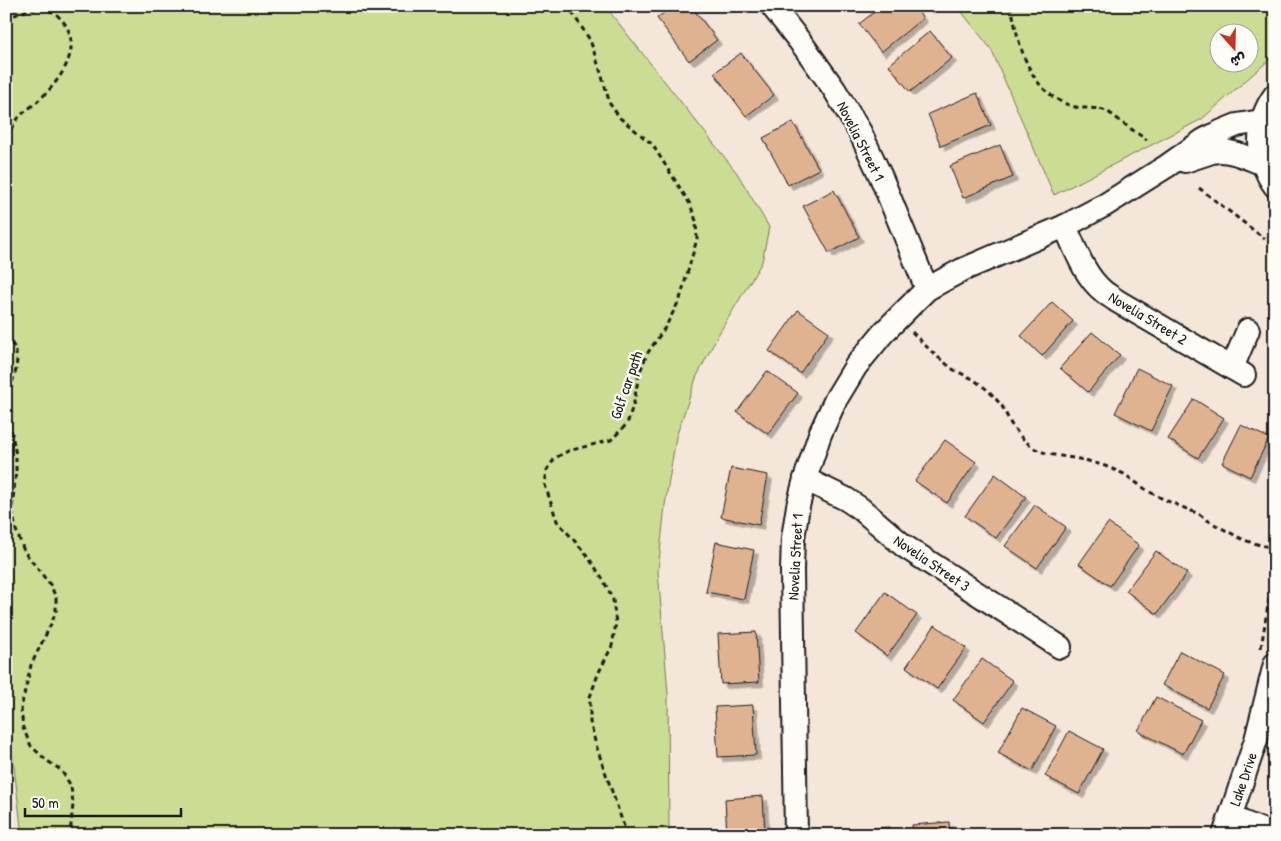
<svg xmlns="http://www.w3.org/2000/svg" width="1281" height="841" font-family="'Patrick Hand','Playpen Sans Arabic',sans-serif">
  <defs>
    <filter id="shadow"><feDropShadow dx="4.5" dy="4.5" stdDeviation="0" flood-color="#0004"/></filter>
  </defs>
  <rect width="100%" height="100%" fill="#f4e6d8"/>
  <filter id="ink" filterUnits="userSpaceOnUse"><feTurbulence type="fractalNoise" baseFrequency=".02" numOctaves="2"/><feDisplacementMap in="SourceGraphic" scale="10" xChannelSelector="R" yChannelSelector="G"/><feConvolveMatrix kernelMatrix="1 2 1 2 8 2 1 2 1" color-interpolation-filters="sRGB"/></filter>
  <g filter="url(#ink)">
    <g fill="#cadd92" stroke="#737c57" fill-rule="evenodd">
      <path d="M6,6h599l132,167 32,54 -7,35 -44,73 -22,43 -20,59 -11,68 -7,66 10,122 1,142h-647l-16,-137z"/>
      <path d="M957,6h318v47l-6,7 -67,59 -148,76 -63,-146zM1218,32h30v30h-30z"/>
    </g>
    <g fill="#e0b390" stroke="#1c1c1c" filter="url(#shadow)">
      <path d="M673,6h18l26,34 -28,21 -32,-43z"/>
      <path d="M882,6h31l10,12 -42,34 -22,-28z"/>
      <path d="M930,31l22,27 -42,34 -21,-27z"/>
      <path d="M741,53l33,42 -28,21 -32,-43z"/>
      <path d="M977,93l14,32 -50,21 -13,-32z"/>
      <path d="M793,122l26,47 -31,16 -25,-47z"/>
      <path d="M1000,145l13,32 -50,21 -13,-32z"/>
      <path d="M834,190l25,47 -30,16 -26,-47z"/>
      <path d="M1052,302l21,19 -31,35 -21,-20z"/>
      <path d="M798,310l31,22 -29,41 -31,-22z"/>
      <path d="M1092,332l28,23 -32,37 -28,-24z"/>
      <path d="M1137,368l36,18 -22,45 -36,-18z"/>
      <path d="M767,371l31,22 -30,41 -31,-22z"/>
      <path d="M1194,399l30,19 -26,40 -30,-19z"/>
      <path d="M1241,425l28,13 -19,39 -28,-14z"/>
      <path d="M945,440l31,22 -29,41 -32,-22z"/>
      <path d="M731,468l37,7 -9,50 -38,-8z"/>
      <path d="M995,474l31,23 -30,41 -31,-22z"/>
      <path d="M1035,505l31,22 -29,41 -32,-22z"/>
      <path d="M1108,523l31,22 -29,41 -31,-22z"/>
      <path d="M716,542l38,8 -10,49 -38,-7z"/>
      <path d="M1156,551l31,22 -30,41 -31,-23z"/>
      <path d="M885,592l32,23 -30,41 -31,-23z"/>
      <path d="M935,625l31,23 -29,41 -31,-22z"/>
      <path d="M756,632l3,50 -38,2 -3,-50z"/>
      <path d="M1180,651l45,24 -18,33 -45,-23z"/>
      <path d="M982,659l31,22 -29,41 -31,-22z"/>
      <path d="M1156,697l45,23 -18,34 -45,-23z"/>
      <path d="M753,705l3,50 -38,2 -3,-50z"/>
      <path d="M1022,708l34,18 -24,45 -34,-18z"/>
      <path d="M1069,731l34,18 -24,45 -34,-18z"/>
      <path d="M763,796l2,39h-38l-2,-36z"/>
      <path d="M949,822l1,13h-37l-1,-10z"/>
      <path d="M889,827v8h-37v-5z"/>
    </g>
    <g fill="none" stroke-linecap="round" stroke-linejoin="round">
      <defs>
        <g id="minor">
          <path d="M772,6l33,42 29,41 26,43 21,45 46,112"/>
          <path d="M1275,95c-20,27 -20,64 0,91"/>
          <path d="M1185,161c9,-3 18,-6 27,-9 17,-4 36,6 51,12"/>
          <path d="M1065,226c10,22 19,50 39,66 4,3 9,6 13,9l127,74"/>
          <path d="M1232,368l16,-38"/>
          <path d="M805,479l41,20 15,10 43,37 156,101"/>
          <path d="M1230,817l36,15 4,3"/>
          <path d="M796,835l-4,-265 1,-32 5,-32 7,-27 15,-45 16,-35 20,-33 27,-33 44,-44 35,-19 103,-44 40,-21 62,-39 37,-26 16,-8 17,-7 24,-4"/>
          <path d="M1224,835l32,-95 19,-76"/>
        </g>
      </defs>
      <use href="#minor" stroke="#1c1c1c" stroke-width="26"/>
      <g stroke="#1c1c1c" stroke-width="3" stroke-dasharray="5 4" stroke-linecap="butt">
        <path d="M565,6l8,8 17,26 11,33 9,31 10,14 32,26 38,60 6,17 1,18 -17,60 -14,27 -19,28 -8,20 -5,28 -7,22 -16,16 -43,11 -13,7 -8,12 -2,15 12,36 29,33 17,25 10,21 3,23 -4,23 -14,28 -8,23v25l6,23 31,90"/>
        <path d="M1009,6l3,4c7,38 18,83 60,96 11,4 22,0 34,5 4,2 9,6 13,9 9,7 18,13 28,20"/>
        <path d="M6,19c17,-8 38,-18 53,-2 27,26 4,61 -19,82 -6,6 -14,11 -20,17 -5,6 -9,13 -14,19"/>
        <path d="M1199,188l66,51"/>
        <path d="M912,332l22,22 20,16 19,9 16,12 13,15 9,18 10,13 12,11 15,6 37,6 20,6 19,8 24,17 17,9 34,14 13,9 32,17 16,5 15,3"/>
        <path d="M6,336l9,12 2,11 -1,11 -7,23 -1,21 8,41v16l-4,38 4,21 8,21 27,35 5,12v14l-5,12 -20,41 -10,43 2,20 8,18 15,14 15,10 10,16 2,18 -3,31"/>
        <path d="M1261,648l14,-86"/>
      </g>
      <use href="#minor" stroke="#fdfcf7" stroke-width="22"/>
    </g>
  </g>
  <g text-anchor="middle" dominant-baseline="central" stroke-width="4.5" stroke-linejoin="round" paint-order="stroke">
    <g font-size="15" fill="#1c1c1c" stroke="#fdfcf7">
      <text transform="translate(861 141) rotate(63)">Novelia Street 1</text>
      <text transform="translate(1148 318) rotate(31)">Novelia Street 2</text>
      <text transform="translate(626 385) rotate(-71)">Golf car path</text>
      <text transform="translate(795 557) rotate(-87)">Novelia Street 1</text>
      <text transform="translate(932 563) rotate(34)">Novelia Street 3</text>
      <text transform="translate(1243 779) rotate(-71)">Lake Drive</text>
    </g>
  </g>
  <rect width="1281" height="841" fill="none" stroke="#fdfcf7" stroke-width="25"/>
  <rect x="12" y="12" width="1256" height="816" fill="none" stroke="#1c1c1c" stroke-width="2" filter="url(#ink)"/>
  <g transform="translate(1234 48) rotate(160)"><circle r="24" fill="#fdfcf7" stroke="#a3a29f"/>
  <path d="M0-4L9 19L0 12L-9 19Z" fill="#c8321e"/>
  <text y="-8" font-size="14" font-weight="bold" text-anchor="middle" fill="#1c1c1c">ش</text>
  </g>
  <path d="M25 808v8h156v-8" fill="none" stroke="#1c1c1c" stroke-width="2.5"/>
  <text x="32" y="808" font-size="15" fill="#1c1c1c" stroke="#fdfcf7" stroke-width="4" paint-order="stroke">50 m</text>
</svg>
